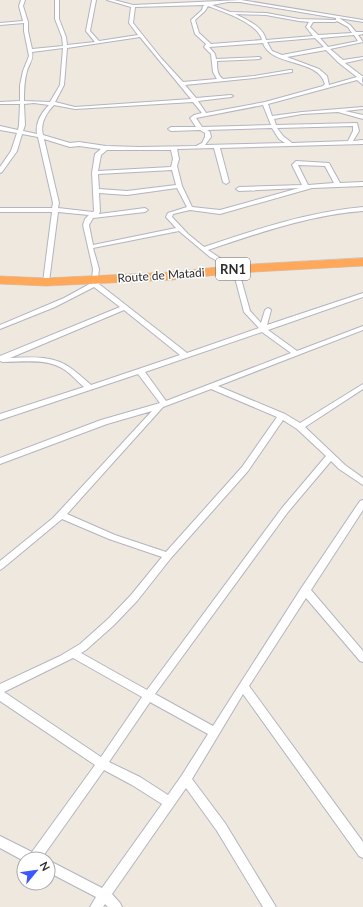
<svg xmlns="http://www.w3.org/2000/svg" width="363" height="907" font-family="Lato,sans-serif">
  <rect width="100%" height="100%" fill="#eee8df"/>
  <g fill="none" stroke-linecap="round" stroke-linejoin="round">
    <defs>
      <path id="street" d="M21,0h4l-2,6 5,16v9l4,18 31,-3 -1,-9 -7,-18v-19h4v19l7,18 1,8 28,-3 -9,-11 6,-31h4l-6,31 9,10 39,-6 -9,-12 2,-16 -24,-7h7l19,5 108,-5 122,20v2l-24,-4 11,7 6,7h7v2l-5,1 5,7 -33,7 13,11 20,-3v2l-18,4 17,13h1l-1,4 1,5 -6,-5 -89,24 4,12 30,-4 61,-5v2l-18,2 18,4v4l-25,-7 -36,2 -28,5 2,6 81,-2 2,8 -6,10 10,-1v4l-143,4 9,34 -3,2 -3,-2 -9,-34 -37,1 2,10 -2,7 5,20 10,21 28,3 79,-22 -60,3 -3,-2 3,-2 63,-2 -10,-20 4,-4 33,2 11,20 23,-1v4l-51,2 -92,26 -30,-4 -17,4 -1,3 16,17 16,13c53,-18 104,-35 159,-40v4c-54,4 -104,22 -155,39l15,10 15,8 12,43 11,12 4,-13 3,-2 2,1 1,1 -4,15 96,-32v4l-95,33 29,21 66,-25v4l-145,56 67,28 15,9 63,-39v5l-58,38 40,38 18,13v7l-24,-16 -8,-8 -43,51 -133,182 58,32 89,-139 58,-86 3,-1v10l-52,80 52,61v11l-3,-1 -54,-63 -57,88 114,156v16l-4,-2 -116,-162 -51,85 33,44 51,84h-13l-46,-76 -31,-43 -74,106 8,9 2,4h-14l-3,-3 -2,3h-13l6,-10 -48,-25v-12l54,28 60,-84 -30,-19 -28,-15 -63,89h-17v2l-24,-13v-12l32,16 63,-87 -95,-64v-17l60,-28 20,-12 28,-25 23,-24 31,-38 -53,-18 -47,-20 -59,49 -3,2v-9l53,-43 99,-107 -45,13 -107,40v-6l101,-38 59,-17 -22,-29 -138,46v-6l84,-27c-6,-5 -12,-12 -19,-17 -18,-12 -41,-8 -62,-8l-3,-1v-5l120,-49 -26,-20 -39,20 -55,22v-4l64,-27 31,-17 -3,-2 1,-10 -10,-44 2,-6 4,-4 -31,-3 -9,70 -3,2 -3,-2 9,-70h-52v-4h52l1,-5 -15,-66 -16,-3 -5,17 -15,21 -2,1v-6l11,-16 6,-18 -17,-3v-4l18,4 1,-5 1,-21h-20v-2l20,-1v-16l3,-14 6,-15 -5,-25v-8l-24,2v-2l23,-2 -4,-15zM228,2h12l96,16v2l-37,-1 -33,-6 -36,-1 -18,-7zM205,5l-2,1 -1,4 -11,10 4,14 11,10 -2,3 7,7 2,18 4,7 -34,3 -22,-24 -28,-35 2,-16zM208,6c16,6 50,17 54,34l-51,4 -12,-11 -4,-13 10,-9zM235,14l31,1 33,6 10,1 -3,5 7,9 -47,4c-3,-14 -19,-20 -31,-26zM337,21l11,6 4,6 -34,2 -8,-8 3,-5h22zM354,35l4,6 -30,6 -8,-9zM140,37l51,62 -116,8 -20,-5 9,-17 3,-37zM315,38l9,9 -42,8 -10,-4 -5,-9zM263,43c8,24 55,15 62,41l-2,2 -58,16 -59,11 -8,-12 33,-4 2,-1 -2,-1 -35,3 -11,-13 69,-7 38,-6v-2h-2l-36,6 -31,3c-6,-4 -6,-11 -6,-18l42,-2 2,-1 -2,-1 -43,2 -1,-5 -6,-7zM63,48l-3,37 -10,17 -26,-1c0,-10 0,-20 3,-30 2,-7 7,-12 5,-19zM326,50l13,13 18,14 -28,8 -2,-9 -8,-7 -32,-12zM193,102l9,11 -8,2 -4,3 6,9h-25l-3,2 3,2 29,-1 5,3v4l-3,6 -6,3 -57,1 -33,-1 -27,-4 -9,1 -27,-8c-3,-11 3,-22 11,-30l21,4zM34,103l15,2c-7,7 -14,18 -12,29l-14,-3 2,-6 -1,-21zM263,105l8,20 -69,2 -6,-9zM353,126v5l-5,10 -56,2 -9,-7 -6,-8zM272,128l7,11 6,4 -80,2 6,-8 -1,-5 -3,-2zM44,139l26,8 9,-1 22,3 -6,5 -3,19 2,38 -1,1 -35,-4 1,-5zM107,150h64l2,9 -2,8 -73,4 3,-16zM298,165l27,1 9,17 -26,2zM172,170l4,15 -49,6 -28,-2 -1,-15zM177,188l10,19 -19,6 -2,4 10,11 -83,17 -4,-20 4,-7 52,-6 3,-2 -3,-2 -46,6 1,-3 -1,-18 28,2zM179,231l31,26 23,13 11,42 15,16 -72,25 -88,-69 8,-6 -3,-2 -6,3 1,-10 -6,-21zM124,310l56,45 -89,30c-6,-5 -12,-11 -19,-16 -18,-14 -41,-12 -62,-11zM262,332l29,21 -125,48 -21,-29zM211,389l66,28 -35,50 -76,85 -51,-17 -48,-21 96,-107zM283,420l14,9 29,27 -44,52 -135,182 -66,-37 5,-3 28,-25 23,-24 34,-43 77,-87zM73,658l69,39 -41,60 -97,-65zM150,702l58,32 -26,41 -14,20 -28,-18 -31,-15z"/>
      <path id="highway" d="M363,258v8l-127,7 -64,7 -126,6 -46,-2v-8l46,2 126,-6 64,-7z"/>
    </defs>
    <use href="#street" stroke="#b3b4c0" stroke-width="2"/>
    <use href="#highway" stroke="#c8c8c8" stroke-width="1"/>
    <use href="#street" fill="#fff" fill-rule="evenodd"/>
    <use href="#highway" fill="#ffa859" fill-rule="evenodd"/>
  </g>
  <g text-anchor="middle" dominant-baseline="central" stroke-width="3" stroke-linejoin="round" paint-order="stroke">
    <g font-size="12" fill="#2d2d2d" stroke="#fff">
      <text transform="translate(161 275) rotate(-4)">Route de Matadi</text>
    </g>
    <rect fill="#fff" stroke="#6c6c6c" stroke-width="1" x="216" y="258" width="34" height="22" rx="3"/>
    <g font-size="13" font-weight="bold" fill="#2d2d2d">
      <text x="233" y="269">RN1</text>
    </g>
  </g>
  <g transform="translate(36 871) rotate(61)"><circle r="19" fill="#ffffff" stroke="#ababab"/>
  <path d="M0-3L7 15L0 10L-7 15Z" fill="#3b57ff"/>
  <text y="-6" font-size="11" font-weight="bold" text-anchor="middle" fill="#2d2d2d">N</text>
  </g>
</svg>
